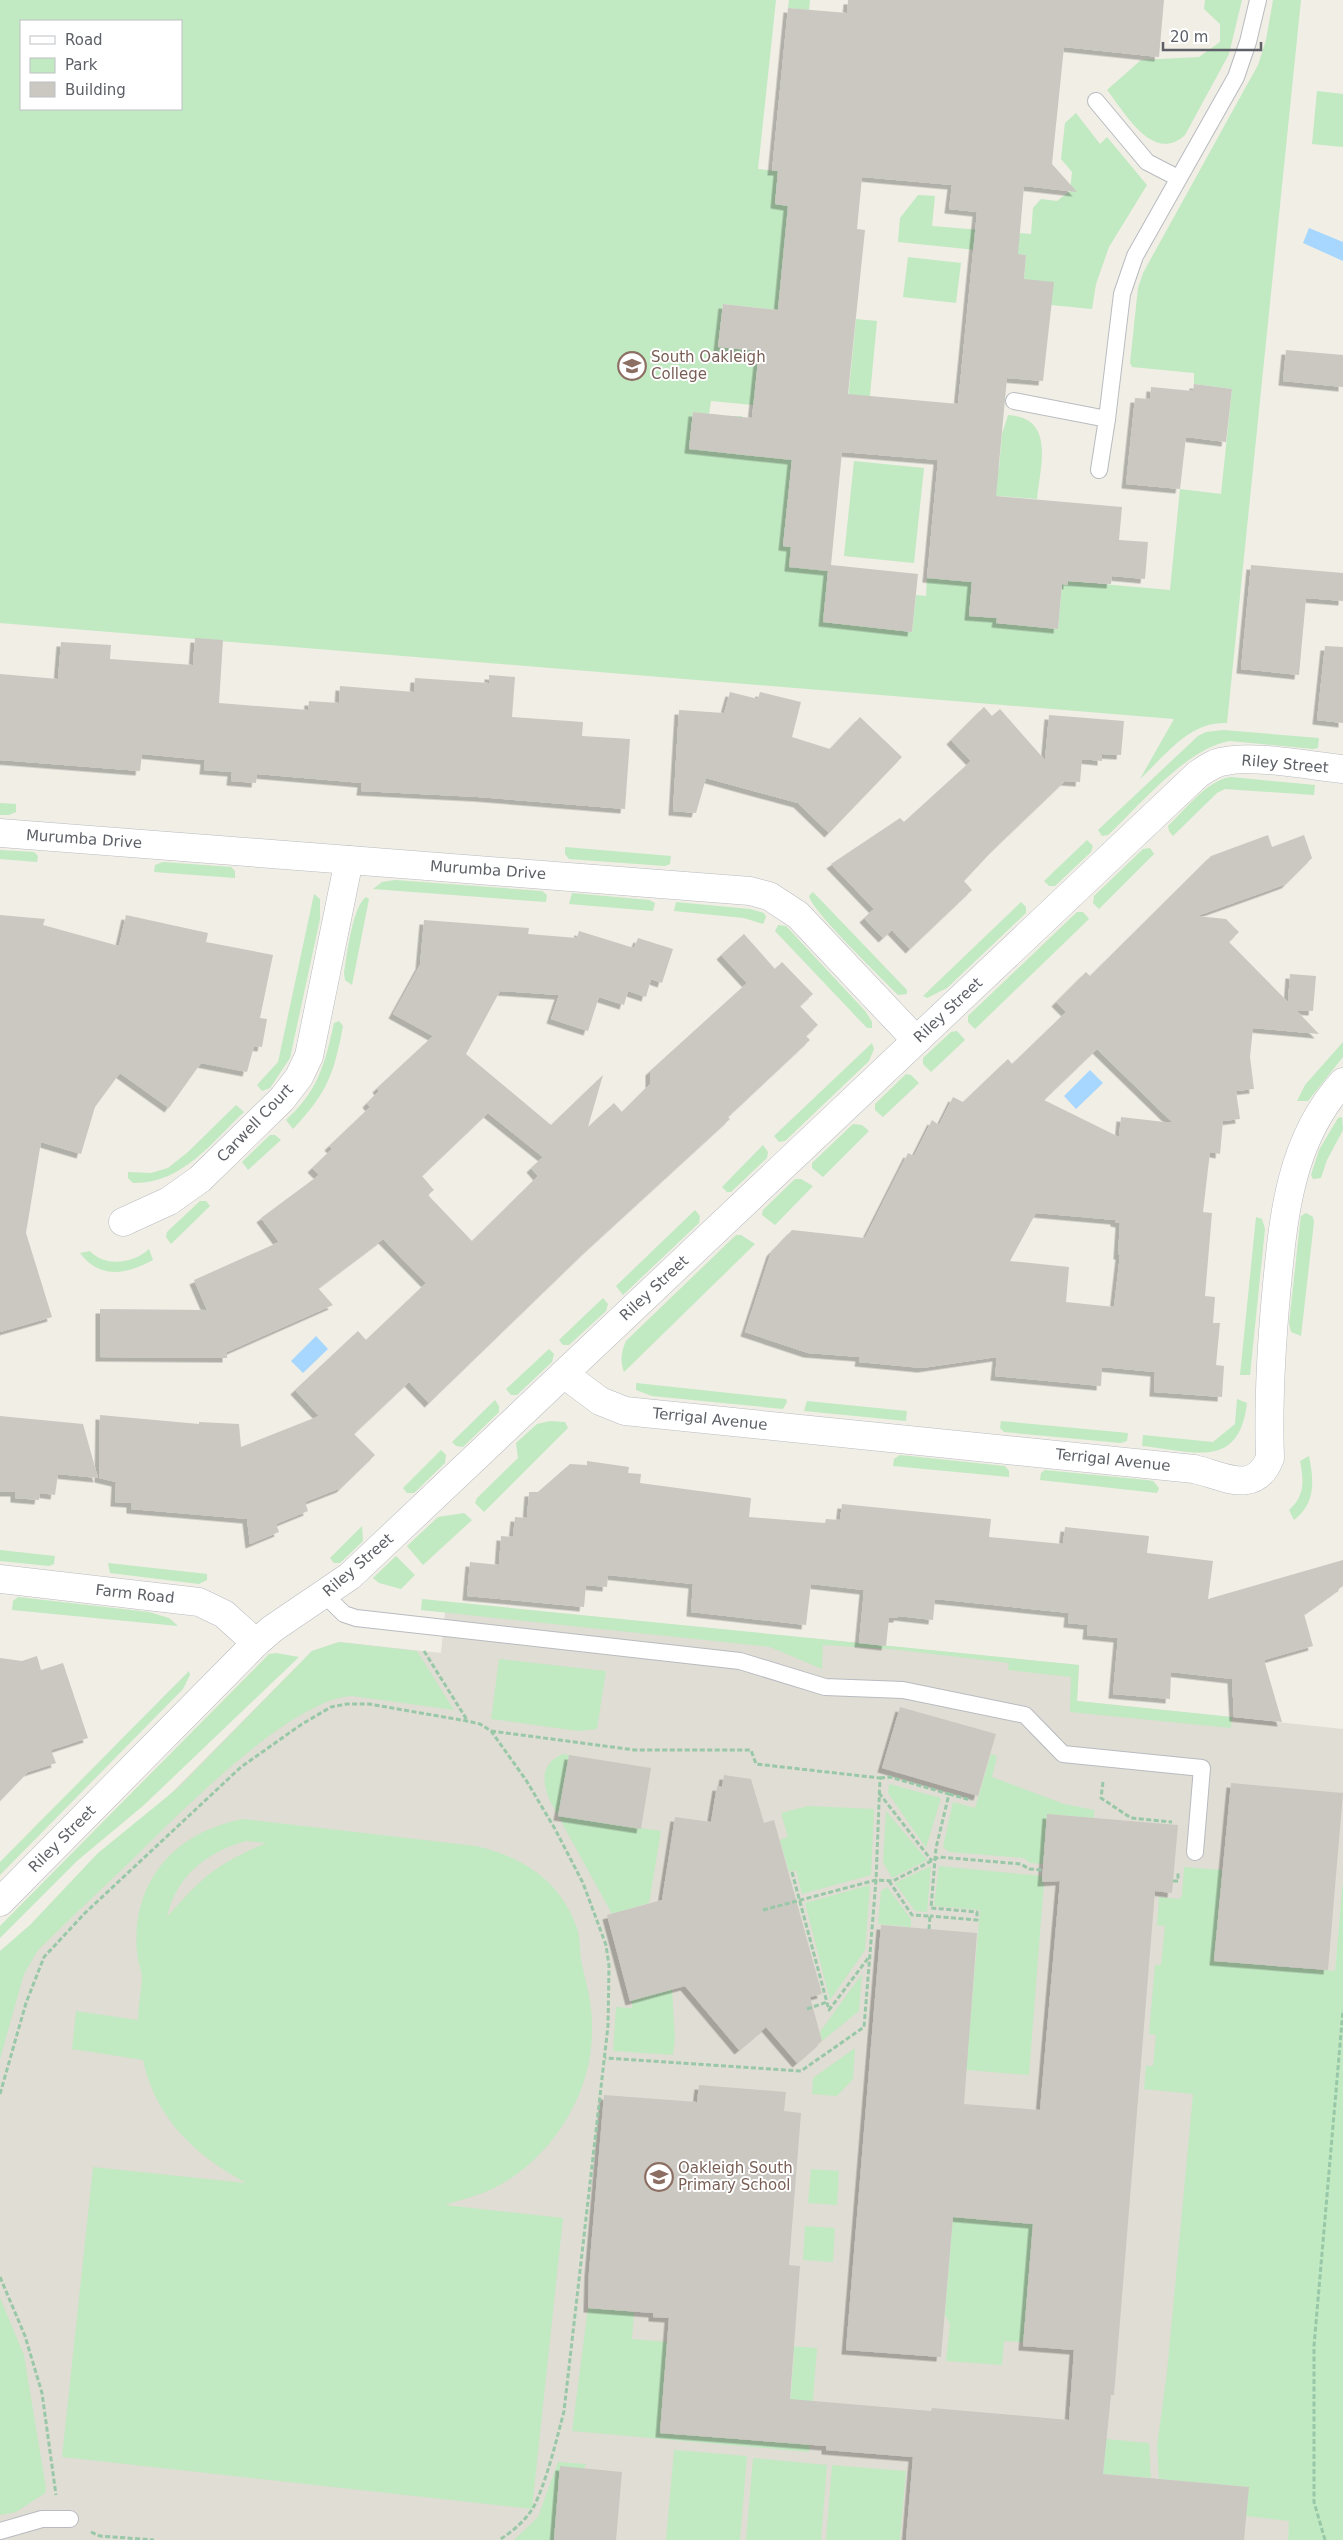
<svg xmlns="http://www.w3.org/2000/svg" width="1343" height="2540" font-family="'DejaVu Sans',sans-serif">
  <defs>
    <filter id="shadow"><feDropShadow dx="-4.5" dy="4.5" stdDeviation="0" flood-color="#0004"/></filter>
  </defs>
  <rect width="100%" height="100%" fill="#f0eee5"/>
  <path fill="#e0ddd4" d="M446,1602l633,63 -2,36 266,28v149l-55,662h-1288v-574l312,-315 27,-9 102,11z"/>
  <g fill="#c1e9c2" fill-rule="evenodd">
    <path d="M0,0h776l-18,169 20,2 -3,33 35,4 -23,14 -9,88 -55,-6 -5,42 41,5 -4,39 93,9 8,-80 21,2 -9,95 -157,-15 -2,13 -16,-2 -4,36 39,-32h14l-3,38 55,-15 -11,107 8,1 37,24 -4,51 88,10 4,-37 10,1 1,-18h45l-3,38 28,2v5l61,6 4,-45 5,1 1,-4 102,9 10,-101 41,5 11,-105 -38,-5v-11l-62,-6 -2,-4 8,-75 5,-15 115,-208 8,-25 7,-40h28l-74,723c-38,-2 -62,33 -87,56l34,-60 -1174,-96zM21,21h160v88h-160z"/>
    <path d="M789,0h21l-1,10 -21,-2z"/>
    <path d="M1205,0h37l-13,54 -44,81c-32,30 -61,-24 -78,-45l34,-30 58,-3 21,-15v-18l-16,-15z"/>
    <path d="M1317,91l26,3v53l-31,-3z"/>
    <path d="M1076,113l24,31 7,-7 40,48 -38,62 -13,37 -4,25 -41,-4 -27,-26 2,-24 -128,-13 2,-24 18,-23 17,1 -3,30 99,8 2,-26 8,-9 16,2 13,-10 2,-19 -11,-13 4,-36z"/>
    <path d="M908,257l53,6 -5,40 -53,-6z"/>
    <path d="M1008,415c48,3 32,51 29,84l-51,-4 13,-27 3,-34z"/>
    <path d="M854,461l70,7 -10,95 -70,-7z"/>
    <path d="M1223,730l96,8 -1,10 -5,1 -83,-8c-43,7 -90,64 -122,94l-6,1 -4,-6 100,-94 8,-4z"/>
    <path d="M1231,777l84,8 -1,10 -89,-6 -8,4 -44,43 -4,-5 -1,-5c17,-16 39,-46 63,-49z"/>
    <path d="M0,803l16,1v8l-7,3h-9z"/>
    <path d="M1087,840l6,6 -2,6 -36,34h-6l-5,-5z"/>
    <path d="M565,847l106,9 -1,8 -5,2 -96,-7 -4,-5z"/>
    <path d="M1150,848l4,6 -55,55 -6,-6 1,-7 49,-47z"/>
    <path d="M0,850l34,2 4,4 -1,6 -37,-3z"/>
    <path d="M163,862l68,5 4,4v7l-81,-6 1,-7z"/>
    <path d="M395,880l147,11 5,4 -1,7 -173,-13 9,-7z"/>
    <path d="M813,892l94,98v4l-9,1 -5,-5c-15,-16 -81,-79 -84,-94z"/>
    <path d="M572,893l77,7 6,3 -2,8 -84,-7z"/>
    <path d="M314,894l6,5v20l-30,139 -20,30 -8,3 -5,-6 21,-23 2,-9z"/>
    <path d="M366,897l3,2 -17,86 -7,-5 -1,-7c3,-17 8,-66 22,-76z"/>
    <path d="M676,902l74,7 14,4 2,4 -3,7 -19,-6 -70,-7z"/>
    <path d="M1021,902l5,5v6l-79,75 -20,10 -4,-2z"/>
    <path d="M1077,912h6l6,7 -114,110 -7,-7v-6z"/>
    <path d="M778,925l8,1 80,86 6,10v6h-5l-92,-97z"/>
    <path d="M339,1021l4,5c-9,48 -16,67 -50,103l-7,-9c32,-29 39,-56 48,-97z"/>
    <path d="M957,1031l8,9 -34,32 -8,-8v-6l28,-26z"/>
    <path d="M1343,1042v15l-35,44h-11l8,-16z"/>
    <path d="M872,1043l2,6 -5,12 -84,80 -6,1 -5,-6z"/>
    <path d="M906,1074l5,1 8,8 -36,34 -8,-7v-6z"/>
    <path d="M236,1105l8,7c-33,31 -62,72 -111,71l-5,-5v-6l23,1 17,-5 20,-16z"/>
    <path d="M1342,1117l1,13 -16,30 -6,18 -8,1 -2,-4 8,-25 19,-32z"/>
    <path d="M853,1124l9,1 7,6 -46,46 -11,-9v-5z"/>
    <path d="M270,1135h5l6,5 -33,30 -6,-8z"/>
    <path d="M763,1145l5,7 -1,6 -36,34h-4l-5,-5z"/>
    <path d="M795,1179h6l12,7 -38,39 -13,-10 1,-5z"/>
    <path d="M200,1201h6l4,5 -39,38 -5,-7 1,-5z"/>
    <path d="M695,1210l5,6 -1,7 -76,72 -7,-9z"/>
    <path d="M1306,1213l7,4 1,5 -13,114 -10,-4 -2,-8 11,-101 1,-7z"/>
    <path d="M1256,1217l6,2 3,10 -15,146h-10z"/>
    <path d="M736,1235h5l14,9 -131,128c-4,-11 -3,-20 2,-31z"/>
    <path d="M149,1249l4,11c-26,14 -53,20 -73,-7l10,-2c15,17 45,12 59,-2z"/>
    <path d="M603,1298l5,6 -2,7 -37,34h-6l-4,-5z"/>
    <path d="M549,1349l5,5 -2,8 -35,33h-6l-5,-6z"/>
    <path d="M636,1383l150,16 1,3 -4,7 -131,-13 -16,-6z"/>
    <path d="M1237,1399l10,4c-8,68 -54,48 -105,43l1,-11 70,7 22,-18z"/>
    <path d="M495,1400l4,6v6l-36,35 -7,-1 -4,-4z"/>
    <path d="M807,1401l100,10 -1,10 -102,-10z"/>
    <path d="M550,1421l15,1 3,6 -84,84 -9,-9 2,-5 41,-40 -2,-15 21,-19z"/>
    <path d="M1001,1421l127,12 -1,8 -6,2 -117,-11 -4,-4z"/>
    <path d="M441,1450l5,5 -1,8 -31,30h-7l-4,-5z"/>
    <path d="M900,1455l105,11 4,5v6l-116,-11 1,-7z"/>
    <path d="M1309,1456c5,25 7,47 -15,64l-5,-10c16,-14 15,-29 11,-49z"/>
    <path d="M1045,1470l102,10 6,1 6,7 -2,5 -117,-13 1,-7z"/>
    <path d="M464,1513l8,7 -49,45 -16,-19 31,-29z"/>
    <path d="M362,1526l1,15 -23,22h-6l-4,-5z"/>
    <path d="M0,1550l55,6 -1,8 -5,2 -49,-5z"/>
    <path d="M396,1556l19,19 -14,14 -22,-6 -6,-5z"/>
    <path d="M108,1563l99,11v6l-8,4 -89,-11z"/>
    <path d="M18,1597l131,15 20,6 9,8 -166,-16 1,-9z"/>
    <path d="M422,1599l657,66 -2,36 155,16 -1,11 -161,-16 1,-35 -63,-7 1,-7 -119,-14 -67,-4 -1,24 -52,-22 -349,-37z"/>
    <path d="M339,1642l78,9 37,59 -102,-14c-62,3 -175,120 -220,164 -32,30 -63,60 -94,90l-14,24 -24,85v-108l30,-26 68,-72 81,-66 133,-136z"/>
    <path d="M276,1653l23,4 -155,148 -67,56 -77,77v-12l269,-272z"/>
    <path d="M499,1659l107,12 -9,58 -19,2 -87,-12z"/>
    <path d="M189,1671l1,4 -7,14 -183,186v-13z"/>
    <path d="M563,1754l6,1 -10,61 102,15 -12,72 -37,11 -62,-113c-8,-19 -10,-38 13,-47z"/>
    <path d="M991,1754l6,2 -5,21 72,27 30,6v8l-47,-4 -4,50 -13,-1 -6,-5 -75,-6 -6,-5 10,-45 22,6z"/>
    <path d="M889,1784l52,14 -15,50 -38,-55z"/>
    <path d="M808,1806l66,3 -3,66 -69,19 -6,-24 -7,2 -9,-32 8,-3 -7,-24z"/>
    <path d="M886,1811l41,49 -35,18 -9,-16z"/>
    <path d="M243,1819l233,27c47,11 84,34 101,82 4,13 2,28 6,41 5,21 10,41 9,63 0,62 -40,125 -94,154 -17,9 -35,13 -53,19l118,13 -31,291 -470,-52 31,-290 153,16c-50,-27 -91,-65 -103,-123l-71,-11 4,-38 62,9c0,-14 3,-28 4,-42 0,-5 -3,-13 -4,-19 -2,-11 -2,-23 -1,-34 7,-60 50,-95 106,-106zM246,1841l20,2c-51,22 -63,33 -99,74 9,-41 40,-65 79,-76z"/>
    <path d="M931,1866l-4,46 -12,-1 -20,-28z"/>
    <path d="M939,1866l103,10v6h2l-15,193 -63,-5 14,-160 -46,-4z"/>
    <path d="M1184,1867l38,3 -8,91 121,10 8,-93v662h-55l1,-19 -43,-5 3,-29 -90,-8 -2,-33 10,-74 26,-278 -49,-5 2,-23h7l3,-31 -7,-1 6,-69h6l4,-39 -8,-1 2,-28 20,2 3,-3z"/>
    <path d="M870,1885l-5,65 -35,50 -25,-97z"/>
    <path d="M887,1887l24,32v8l-33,-3 3,-33z"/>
    <path d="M862,1974l-3,37 -37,30 -2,-9z"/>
    <path d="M672,1989l3,50 -2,16 -60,-4 3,-44 16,1v-8z"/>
    <path d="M855,2048l-2,31 -16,17 -25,-2 1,-16z"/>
    <path d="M811,2169l28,2 -2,34 -29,-2z"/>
    <path d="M953,2217l80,7 -10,118 -19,-1 -2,24 -56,-4 4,-37 -5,-9z"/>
    <path d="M805,2226l30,2 -2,34 -30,-2z"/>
    <path d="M0,2298l24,57 22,133 -1,5 -29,19 -16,3z"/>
    <path d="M588,2308l46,4 -2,27 35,3 -7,91 127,10 7,-88 -48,-4 1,-8 70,5 -8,104 -237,-21z"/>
    <path d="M1106,2439l43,4 2,35 -48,-4z"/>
    <path d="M674,2450l73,6 -7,84h-74z"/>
    <path d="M753,2458l74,7 -6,75h-75z"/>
    <path d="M558,2462l28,2 -32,76h-40l24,-23z"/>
    <path d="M832,2465l74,6 -6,69h-74z"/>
  </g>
  <g fill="#a7d7ff">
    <path d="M1309,228l34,14v19l-40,-18z"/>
    <path d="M1090,1070l13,13 -27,26 -12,-13z"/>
    <path d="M316,1336l12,13 -25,24 -12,-12z"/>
  </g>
  <g fill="#cbc8c2" fill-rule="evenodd" filter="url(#shadow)">
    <path d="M848,0h316l-5,57 -95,-10 -12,117 25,28 -53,-6 -6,68 8,1 -2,24 30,3 -11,99 -36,-3 -11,118 126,11 -3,33 29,2 -3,37 -33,-3 -1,8 -43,-3v4l-6,-1 -4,45 -62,-6 1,-5 -28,-2 3,-34 -45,-4 11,-118 -96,-8 -11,113 87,9 -6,58 -89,-10 5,-51 -39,-4 2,-20 -8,-1 9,-86 -103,-11 4,-37 59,6 7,-67 -41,-4 5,-43 55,6 10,-104 -13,-2 3,-33h-6l16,-163 59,5zM862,177l90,8 -3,24 28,3 -19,192 -110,-10 17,-164 -8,-1z"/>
    <path d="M1286,350l57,5v32l-60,-6z"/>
    <path d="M1194,384l38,5 -6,53 -40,-5 -6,52 -54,-5 9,-86 15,1 1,-12 42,4z"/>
    <path d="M1251,565l92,8v28l-37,-3 -7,77 -58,-6z"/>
    <path d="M195,638l28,2 -4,63 89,7 1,-9 30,2 1,-17 74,6 1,-14 74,5v-8l26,2 -3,40 71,5 -1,14 48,3 -5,70 -147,-12 -117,-6 1,-8 -105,-9 -1,9 -25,-2 1,-9 -28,-2 1,-10 -32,-3 -31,-3 -2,17 -140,-11v-86l58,5 3,-37 50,3 -1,14 83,6z"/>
    <path d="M1325,646l18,1v76l-26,-3z"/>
    <path d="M730,692l28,7 2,-7 41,10 -9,35 38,12 30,-32 42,40 -73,76 -31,-30 -92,-25 -10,35 -23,-2 6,-101 45,3z"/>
    <path d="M984,707l8,9 8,-7 45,51 4,-45 75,6 -3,34 -19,-1v7l-20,-2 -2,23 -15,-1 -73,70 -28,30 8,9 -62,59 -18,-19 -9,8 -19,-20 10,-9 -43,-45 69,-46 4,4 67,-61 -20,-21z"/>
    <path d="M1268,835l4,12 32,-12 8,23 -26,26 -89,32 29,3 13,13 -10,10 59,60 2,-28 26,2 -3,35 -17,-1 23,24 -66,-6 -3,29 4,32 -18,2 4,28 -17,2 -3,33 -10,-2 -7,60 9,1 -7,83 10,1 -2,26h7l-4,42 8,1 -2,31 -68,-5 1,-20 -53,-5 -1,19 -106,-10 2,-19 -75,11 -63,-6 1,-5 -52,-4 -63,-21 26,-80 21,-22 73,8 43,-85 6,3 18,-36 7,5 14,-28 10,5 45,-43 4,5 54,-52 -10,-10 30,-30 4,4 121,-120zM1097,1049l76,74 -52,-6 -2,20 -75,-37zM1036,1213l79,7v2l5,1 -2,32h2l-6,52 -48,-5 3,-35 -59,-6z"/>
    <path d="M0,915l45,4 -2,6 76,21 7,-31 82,18 -2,9 67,13 -13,63 7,1 -5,28 -8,-1 -7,26 -46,-9 -32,45 -49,-35 -25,34 -14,47 -40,-12 -15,91 26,84 -52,15z"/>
    <path d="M424,920l105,8 -1,6 49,4 2,-7 55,17 4,-10 35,11 -11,34 -11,-4 -5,18 -18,-6 -4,14 -25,-8 -11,34 -37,-12 8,-24 -59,-4 -34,63 85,71 52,-50 -15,52 26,-24 8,9 28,-28v-13l97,-88 -26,-28 23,-21 31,35 7,-7 31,32 -13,12 18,19 -12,11 4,4 -82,77 2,2 -144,132 -157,152 -20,-21 -55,52 21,21 -34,33 -36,14 3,9 -32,13 3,8 -29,12 -3,-25 -116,-10v-6l-16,-1 1,-20 -17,-4 1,-63 99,9v-2l40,2 2,23 78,-31 -24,-26 63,-59 8,9 60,-57 -43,-44 -65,49 15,17 -106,47v6l-127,-1v-48l107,1 -13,-30 85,-38 -18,-24 58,-43 -7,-7 20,-19 -3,-3 41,-39 -3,-4 12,-12 -2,-3 56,-52 -40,-22 27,-49zM488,1113l55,44 -12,11 7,8 -66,65 -44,-46 6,-5 -12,-14z"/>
    <path d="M0,1416l83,8 15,54 -40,-4 -3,21 -15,-2 -1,7 -24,-2v-6h-15z"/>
    <path d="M587,1461l42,6 -1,6 13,1 -1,9 111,15 -2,19 76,6 1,-4 14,1 2,-16 149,15 -2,18 74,7 2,-17 84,9 -2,17 66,8 -5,38 135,-39v26l-39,28 9,32 -49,14 18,62 -48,-5 -2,-38 -61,-7 -1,27 -57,-5 5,-56 -31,-3 1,-10 -20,-2 1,-10 -134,-14 -2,21 -35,-4v2h-9l-3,28 -27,-3 5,-53 -53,-6 -5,41 -115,-13 2,-28 -85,-9 -1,12 -21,-2 -2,22 -117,-11 3,-34 29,3 2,-29 12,1 2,-20 12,1 2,-26h9l32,-28 17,1z"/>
    <path d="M37,1656l4,14 22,-7 25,75 -37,12 5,13 -28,9 -28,29v-143l22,3z"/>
    <path d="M900,1707l96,27 -18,62 -96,-28z"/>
    <path d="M569,1755l82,13 -10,61 -83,-13z"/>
    <path d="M724,1775l27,4 13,44 10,-3 48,174 -12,3 12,44 -25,22 -31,-36 -27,23 -54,-64 -55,15 -23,-86 55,-15 13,-83 36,5 6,-36 5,1z"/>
    <path d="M1231,1783l112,10 -15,177 -114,-9z"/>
    <path d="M1047,1814l131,11 -6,68 -17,-2 -41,504h-3l-8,79 146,13 -5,53h-338l7,-83 -87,-7v-4l-166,-13 9,-115 -16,-1v-4l-65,-5 1,-36 15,-177 93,7 2,-17 87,7 -2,19 17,2 -12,152 11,1 -10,133 141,12 1,-3 137,12 5,-70 -51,-4 10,-122 -80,-7 -12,140 -95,-7 35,-425 96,8 -13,171 76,6 20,-229 -18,1z"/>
    <path d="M560,2466l62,6 -6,68h-62z"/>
  </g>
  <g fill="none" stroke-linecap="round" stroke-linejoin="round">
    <defs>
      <g id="lane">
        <path d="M1096,101l51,61 31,16"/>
        <path d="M1014,401l93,18"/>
        <path d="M1099,470l8,-51 15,-125 13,-38 101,-179 12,-35 10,-42"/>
        <path d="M325,1595l19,19 12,4 384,43 85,26 78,3 122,25 38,39 139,14 -7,84"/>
        <path d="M0,2531l42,-12h28"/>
      </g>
      <g id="street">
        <path d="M0,833l750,58 19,5 29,19 118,125"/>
        <path d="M123,1222l46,-21 31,-22 82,-80 17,-22 10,-21 40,-196"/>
        <path d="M564,1374l36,27 25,10 569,58c30,7 61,27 76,-11 -2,-56 1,-108 6,-163 7,-75 13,-154 67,-213"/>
        <path d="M0,1579l199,23 25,12 32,29"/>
        <path d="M0,1902l256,-259 16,-14 78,-53 848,-802c9,-6 17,-12 28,-13 29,-6 86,5 117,8"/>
      </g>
    </defs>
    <use href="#lane" stroke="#b8bbc0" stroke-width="18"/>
    <use href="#street" stroke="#b8bbc0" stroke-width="29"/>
    <g stroke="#98c8a7" stroke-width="3" stroke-dasharray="5 2.5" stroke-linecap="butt">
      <path d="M424,1651l43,69"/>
      <path d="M491,1731l144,19h116l5,14 124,14 -4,102 -12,147 -63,44 -196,-13"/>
      <path d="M880,1778l10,-1 59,17 -13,54 -5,60 46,4v8l-47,-4"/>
      <path d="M1103,1782l-2,16 30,20 41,4"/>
      <path d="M879,1793l53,68"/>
      <path d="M949,1794l22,6"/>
      <path d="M792,1872l37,138 40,-53"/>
      <path d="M889,1881l23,34 18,1 -1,13"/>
      <path d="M1173,1881h5v-10"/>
      <path d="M763,1910l113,-30 17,1 46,-24 82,7 8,5 14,1"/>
      <path d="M807,2009l20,-7"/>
      <path d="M0,2094l26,-91 18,-46 41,-44 156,-146 61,-43 29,-17 16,-3h22l98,17 13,3 11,7 35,49 29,49 28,54 23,62 3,21 -1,60 -44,385c-7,27 -18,73 -31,97 -8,13 -21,24 -34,32"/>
      <path d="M0,2277l25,59 17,57 14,102"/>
      <path d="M91,2532l9,4 54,4"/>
      <path d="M1325,2540l-11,-38v-156l29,-336"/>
    </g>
    <use href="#lane" stroke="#fff" stroke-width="16"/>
    <use href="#street" stroke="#fff" stroke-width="28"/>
  </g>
  <defs>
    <symbol id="school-ring" viewBox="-11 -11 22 22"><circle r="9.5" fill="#fff" stroke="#8d6e63" stroke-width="1.5"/><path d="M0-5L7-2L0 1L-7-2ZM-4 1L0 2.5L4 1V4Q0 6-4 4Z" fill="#8d6e63"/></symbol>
  </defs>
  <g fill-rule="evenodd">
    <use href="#school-ring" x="616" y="350" width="32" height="32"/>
    <use href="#school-ring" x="643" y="2161" width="32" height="32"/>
  </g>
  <g text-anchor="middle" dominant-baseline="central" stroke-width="4" stroke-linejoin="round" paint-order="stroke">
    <g font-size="15" fill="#785e54" stroke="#fff" text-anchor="start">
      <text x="651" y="357">South Oakleigh<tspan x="651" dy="17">College</tspan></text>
      <text x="678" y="2168">Oakleigh South<tspan x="678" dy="17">Primary School</tspan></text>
    </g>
    <g font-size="15" fill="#5d6167" stroke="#fff">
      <text transform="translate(1285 764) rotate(5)">Riley Street</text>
      <text transform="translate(84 839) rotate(4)">Murumba Drive</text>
      <text transform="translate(488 870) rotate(4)">Murumba Drive</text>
      <text transform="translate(948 1010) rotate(-43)">Riley Street</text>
      <text transform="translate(255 1123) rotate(-46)">Carwell Court</text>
      <text transform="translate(654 1288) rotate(-43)">Riley Street</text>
      <text transform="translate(710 1419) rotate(6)">Terrigal Avenue</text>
      <text transform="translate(1113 1460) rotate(6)">Terrigal Avenue</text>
      <text transform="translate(358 1565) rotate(-41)">Riley Street</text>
      <text transform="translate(135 1594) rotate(6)">Farm Road</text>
      <text transform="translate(62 1839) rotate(-45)">Riley Street</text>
    </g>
  </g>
  <rect x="20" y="20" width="162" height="90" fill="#ffffff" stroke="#bec0c2"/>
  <rect x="30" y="36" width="25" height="8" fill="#ffffff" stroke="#bec0c2"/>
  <text x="65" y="45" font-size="15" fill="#5d6167">Road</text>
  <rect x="30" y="58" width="25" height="15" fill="#c1e9c2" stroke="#bec0c2"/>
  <text x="65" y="70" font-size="15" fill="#5d6167">Park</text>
  <rect x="30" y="82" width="25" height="15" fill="#cbc8c2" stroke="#bec0c2"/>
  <text x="65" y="95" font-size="15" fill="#5d6167">Building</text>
  <path d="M1163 42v8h98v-8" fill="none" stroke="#5d6167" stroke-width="2.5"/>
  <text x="1170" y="42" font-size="15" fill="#5d6167" stroke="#ffffff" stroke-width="4" paint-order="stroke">20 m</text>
</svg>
